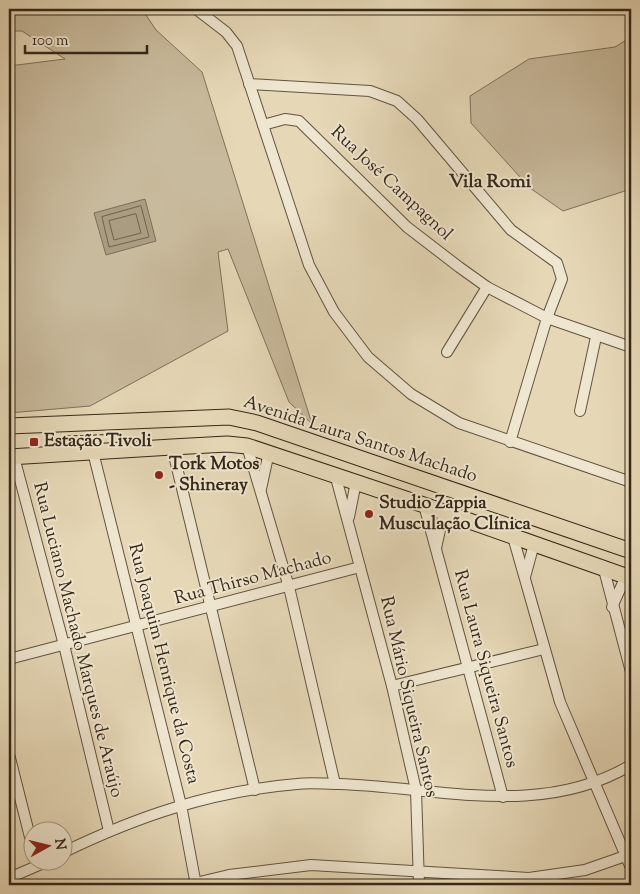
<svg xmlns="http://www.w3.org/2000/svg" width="640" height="894" font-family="'Sorts Mill Goudy',serif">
  <rect width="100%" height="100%" fill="#e6d8b7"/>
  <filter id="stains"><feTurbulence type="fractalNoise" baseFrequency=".004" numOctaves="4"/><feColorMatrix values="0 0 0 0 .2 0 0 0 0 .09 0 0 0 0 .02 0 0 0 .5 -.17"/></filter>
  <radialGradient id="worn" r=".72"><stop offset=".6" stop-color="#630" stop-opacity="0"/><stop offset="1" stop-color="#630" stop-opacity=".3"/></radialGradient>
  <g fill="#c8ba9c" stroke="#7e715a">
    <path d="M9,9h133l14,21 46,42 110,352 -23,-22 -61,-153 -10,3 10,79 -138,75 -81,7v-347l56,-7 -43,-28h-13z"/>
    <path d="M316,9h97l-3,3 -90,2z"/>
    <path d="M631,37v152l-68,22 -33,-23 -59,-65 -1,-27 59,-37 86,-12z"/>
  </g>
  <path fill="#aa9c81" stroke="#7b6e57" d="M145,199l11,42 -50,14 -12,-42z"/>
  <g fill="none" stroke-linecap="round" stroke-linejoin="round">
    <g stroke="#70624c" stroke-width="1">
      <path d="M141,206l8,31 -40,10 -7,-30z"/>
      <path d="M136,214l5,19 -27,7 -5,-19z"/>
    </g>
    <defs>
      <g id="minor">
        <path d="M196,9l30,23 11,14 72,219 25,47 34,45 43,37 48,29 172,59"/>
        <path d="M249,84l121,7 27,10 20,18 94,111 46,33 5,16 -15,39 -37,124"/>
        <path d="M263,125l22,-6 14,2 108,106 52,40 28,20 60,31 84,29"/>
        <path d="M447,352l40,-65"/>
        <path d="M580,411l16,-74"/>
        <path d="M247,446l42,141 46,197"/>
        <path d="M172,447l83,343"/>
        <path d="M93,452l88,353 15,80"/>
        <path d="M14,457l50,188 45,186"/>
        <path d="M335,474l57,212 24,104 3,95"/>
        <path d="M261,489l8,-37"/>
        <path d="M424,505l79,292"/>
        <path d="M349,517l7,-35"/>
        <path d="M513,537l47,165 71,166"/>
        <path d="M436,548l8,-36"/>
        <path d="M603,566l28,106"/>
        <path d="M525,577l9,-33"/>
        <path d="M612,607l14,-31"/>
        <path d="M9,659l351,-92"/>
        <path d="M392,686l152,-37"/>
        <path d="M9,754l23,91"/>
        <path d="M62,853c76,-37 150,-62 235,-69 13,-2 28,0 42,0 99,3 201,35 292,-19"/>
        <path d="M9,878l37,-16"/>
        <path d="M187,885l42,-10 82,-10 218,13 56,-8 46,-16"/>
      </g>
      <g id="primary">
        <path d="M9,426l220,-9 28,6 374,128"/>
        <path d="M9,457l163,-10 55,-3 20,2 177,59 207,73"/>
      </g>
    </defs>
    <use href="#minor" stroke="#615440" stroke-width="12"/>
    <use href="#primary" stroke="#352818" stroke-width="17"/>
    <path stroke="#352818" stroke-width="1" stroke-dasharray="4 2.5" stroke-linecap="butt" d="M67,436l56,-2"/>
    <use href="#minor" stroke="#efe6d0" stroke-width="10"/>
    <use href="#primary" stroke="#e6d8b7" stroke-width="15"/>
  </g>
  <g fill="#8f2418" stroke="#efe6d0" stroke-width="2">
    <rect x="29" y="437" width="10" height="10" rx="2.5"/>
    <circle cx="159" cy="475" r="5"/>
    <circle cx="369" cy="514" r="5"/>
  </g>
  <g text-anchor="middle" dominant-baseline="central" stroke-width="4" stroke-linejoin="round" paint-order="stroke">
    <g font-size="18" fill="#352818" stroke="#efe6d0">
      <text transform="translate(391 184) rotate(43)">Rua José Campagnol</text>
      <text transform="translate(360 440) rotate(18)">Avenida Laura Santos Machado</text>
      <text transform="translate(253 579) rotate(-15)">Rua Thirso Machado</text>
      <text transform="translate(77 640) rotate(76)">Rua Luciano Machado Marques de Araújo</text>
      <text transform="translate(163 664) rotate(76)">Rua Joaquim Henrique da Costa</text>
      <text transform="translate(485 669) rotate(75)">Rua Laura Siqueira Santos</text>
      <text transform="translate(408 697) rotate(77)">Rua Mário Siqueira Santos</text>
    </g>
    <g font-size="18" font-weight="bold" fill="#352818" stroke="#efe6d0" text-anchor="start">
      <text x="44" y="442">Estação Tivoli</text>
      <text x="169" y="465">Tork Motos<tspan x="169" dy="21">- Shineray</tspan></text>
      <text x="379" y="504">Studio Zappia<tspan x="379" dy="21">Musculação Clínica</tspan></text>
    </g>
    <g font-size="19" font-weight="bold" fill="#352818" stroke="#efe6d0">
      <text x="490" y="182">Vila Romi</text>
    </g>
  </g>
  <rect width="640" height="894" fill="none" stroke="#e6d8b7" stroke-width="30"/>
  <rect x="10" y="10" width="620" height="874" fill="none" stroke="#352818" stroke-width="2.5"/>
  <rect x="15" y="15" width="610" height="864" fill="none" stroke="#352818"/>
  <g transform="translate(48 846) rotate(82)"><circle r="24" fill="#efe6d0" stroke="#a59a86"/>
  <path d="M0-4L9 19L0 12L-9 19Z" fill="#8f2418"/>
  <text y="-8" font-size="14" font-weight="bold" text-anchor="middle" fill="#352818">N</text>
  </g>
  <path d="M25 45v8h122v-8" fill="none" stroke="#352818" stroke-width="2.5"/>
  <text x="32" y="45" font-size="15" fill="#352818" stroke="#efe6d0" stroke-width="4" paint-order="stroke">100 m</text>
  <rect width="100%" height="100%" filter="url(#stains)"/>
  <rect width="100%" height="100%" fill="url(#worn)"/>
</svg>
